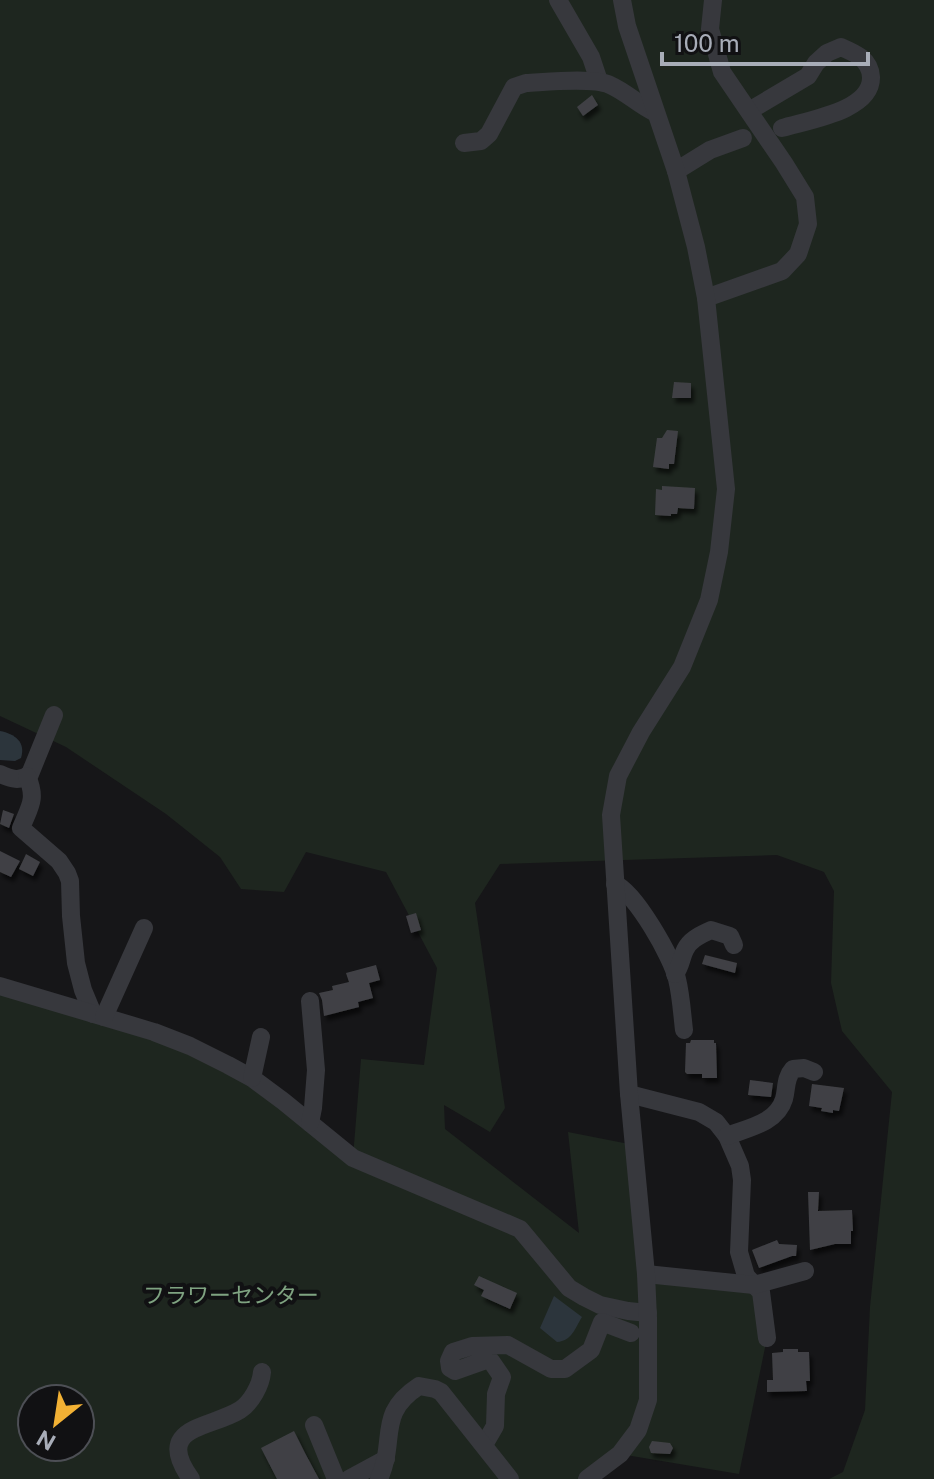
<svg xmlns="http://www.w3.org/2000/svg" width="934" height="1479" font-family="'Public Sans','Noto Sans JP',sans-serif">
  <defs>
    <filter id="shadow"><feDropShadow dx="3" dy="5" stdDeviation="2" flood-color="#0009"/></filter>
  </defs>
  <rect width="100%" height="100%" fill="#161618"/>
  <path fill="#1e261f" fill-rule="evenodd" d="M0,0h934v1479h-105l14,-7 22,-62 5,-103 22,-215 -50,-61 -11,-48 3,-92 -10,-19 -47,-17 -277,9 -25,39 30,205 -15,24 -46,-27 1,24 134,104 -11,-101 66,13 12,129 108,11 13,53 -28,136 -119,-20 -33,25h-587v-493l190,60 163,111 8,-98 63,6 13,-97 -51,-96 -80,-20 -22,40 -43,-3 -21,-32 -54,-43 -100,-67 -66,-31zM32,1399h48v48h-48z"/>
  <g fill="#2c353c">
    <path d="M0,731c15,3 26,11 21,27l-6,3 -15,-1z"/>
    <path d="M554,1296l28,21c-7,11 -10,24 -25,25l-17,-14z"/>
  </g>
  <g fill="#404145" filter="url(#shadow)">
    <path d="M592,95l6,10 -15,11 -6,-9z"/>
    <path d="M674,382l17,1v15h-19z"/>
    <path d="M667,430l11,1 -4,33h-5v5l-16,-2 4,-29h5z"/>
    <path d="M662,486l33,2 -1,21 -16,-1 -1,6h-6v2l-16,-1 1,-26 6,1z"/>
    <path d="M3,810l11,4 -5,14 -9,-4z"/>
    <path d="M0,851l20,10 -9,16 -11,-5z"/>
    <path d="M26,854l14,8 -7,14 -14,-7z"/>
    <path d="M416,913l5,17 -10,3 -5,-17z"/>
    <path d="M705,955l32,8 -2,10 -33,-9z"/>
    <path d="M376,965l4,15 -11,3 4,15 -15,4 1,5 -35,9 -2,-16 -3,-7 14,-3 -1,-4 17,-4 -3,-9z"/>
    <path d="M691,1040h23v3h2l1,35h-15v-4h-15l-2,-2 1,-29h4z"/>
    <path d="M750,1080l23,3 -2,14 -23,-2z"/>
    <path d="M812,1084l32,4 -5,23 -6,-1v3l-12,-2 1,-3 -13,-2z"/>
    <path d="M808,1192h11l-1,19 34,-1 1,21h-2v13h-16l-25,6z"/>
    <path d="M777,1240l2,4 18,1 -1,11h-4l-33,12 -7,-18z"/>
    <path d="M479,1276l38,17 -7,16 -29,-13 3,-6 -10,-5z"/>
    <path d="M783,1349h15v3h11l1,29h-4l1,10 -40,1v-12h6l-1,-27 11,-1z"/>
    <path d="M294,1431l11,22 14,26h-42l-16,-31z"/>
    <path d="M652,1441l18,2 3,5 -3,6 -19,-1 -2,-6z"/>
  </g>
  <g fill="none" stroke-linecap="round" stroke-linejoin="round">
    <g stroke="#37383d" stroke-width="18">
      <path d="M558,0l33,57 8,24"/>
      <path d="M749,111l59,-35 8,-13 11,-10 14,-6c14,6 29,12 30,30 1,34 -63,43 -89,51"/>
      <path d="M464,143l17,-2 8,-7 25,-47 12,-4c21,-1 67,-6 84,2 16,7 29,20 44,27"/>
      <path d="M676,171l34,-21 33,-12"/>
      <path d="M706,298l76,-27 16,-17 10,-30 -3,-27 -21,-34 -62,-91 -12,-43 3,-29"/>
      <path d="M0,774c11,5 20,8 30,0l24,-59"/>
      <path d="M27,776c10,23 3,30 -6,52l38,33 8,12 3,8 1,35 5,47 7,27 10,24"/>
      <path d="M615,884c20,8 57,73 62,95 4,16 5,34 7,51"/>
      <path d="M675,974c6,-8 6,-16 10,-24 5,-11 16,-15 26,-20l19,6 4,9"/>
      <path d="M0,986l154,46 36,14 38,19 24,13 31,23 70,57 167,71 49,59 15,9 16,8 28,6 20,2"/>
      <path d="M104,1017l40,-89"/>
      <path d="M252,1078l9,-41"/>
      <path d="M629,1094l70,18 17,10 11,14 13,30 2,14 -3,72 7,24 15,16 6,46"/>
      <path d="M310,1123l3,-15 3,-38 -6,-69"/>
      <path d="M727,1136c21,-8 50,-13 57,-37 3,-11 1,-21 9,-30l11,-1 10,4"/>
      <path d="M646,1274l108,11 51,-14"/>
      <path d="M314,1425l22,54"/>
      <path d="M484,1445l11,-19 1,-32 6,-17 -11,-16 -5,-1 -31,11 -5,-3 -1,-7 4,-9 19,-6 36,-1 43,24h14l26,-19 11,-28 29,11"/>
      <path d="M191,1479c-38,-53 18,-50 49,-69 11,-7 21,-25 22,-38"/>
      <path d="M349,1479l37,-20"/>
      <path d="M379,1479c18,-40 -3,-65 40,-93l16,3 6,3 69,87"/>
      <path d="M587,1479l33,-25 18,-24 10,-30v-82l-2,-44 -17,-180 -18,-279 7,-39 23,-44 41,-65 27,-67 10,-48 7,-63 -20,-191 -10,-51 -20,-76 -49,-145 -5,-26"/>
    </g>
  </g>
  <g text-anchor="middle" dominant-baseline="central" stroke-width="8" stroke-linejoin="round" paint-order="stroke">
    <g font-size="22" fill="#7fa381" stroke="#111113">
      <text x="231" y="1295">フラワーセンター</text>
    </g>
  </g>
  <g transform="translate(56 1423) rotate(210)"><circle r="38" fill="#111113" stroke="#4d4f55" stroke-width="2"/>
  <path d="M0-6L14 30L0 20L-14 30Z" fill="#f2b134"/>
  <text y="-12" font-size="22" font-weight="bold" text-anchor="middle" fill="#a8adb8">N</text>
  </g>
  <path d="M662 52v12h206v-12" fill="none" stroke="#a8adb8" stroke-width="4"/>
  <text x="674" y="52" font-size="24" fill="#a8adb8" stroke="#111113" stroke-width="6" paint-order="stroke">100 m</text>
</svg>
